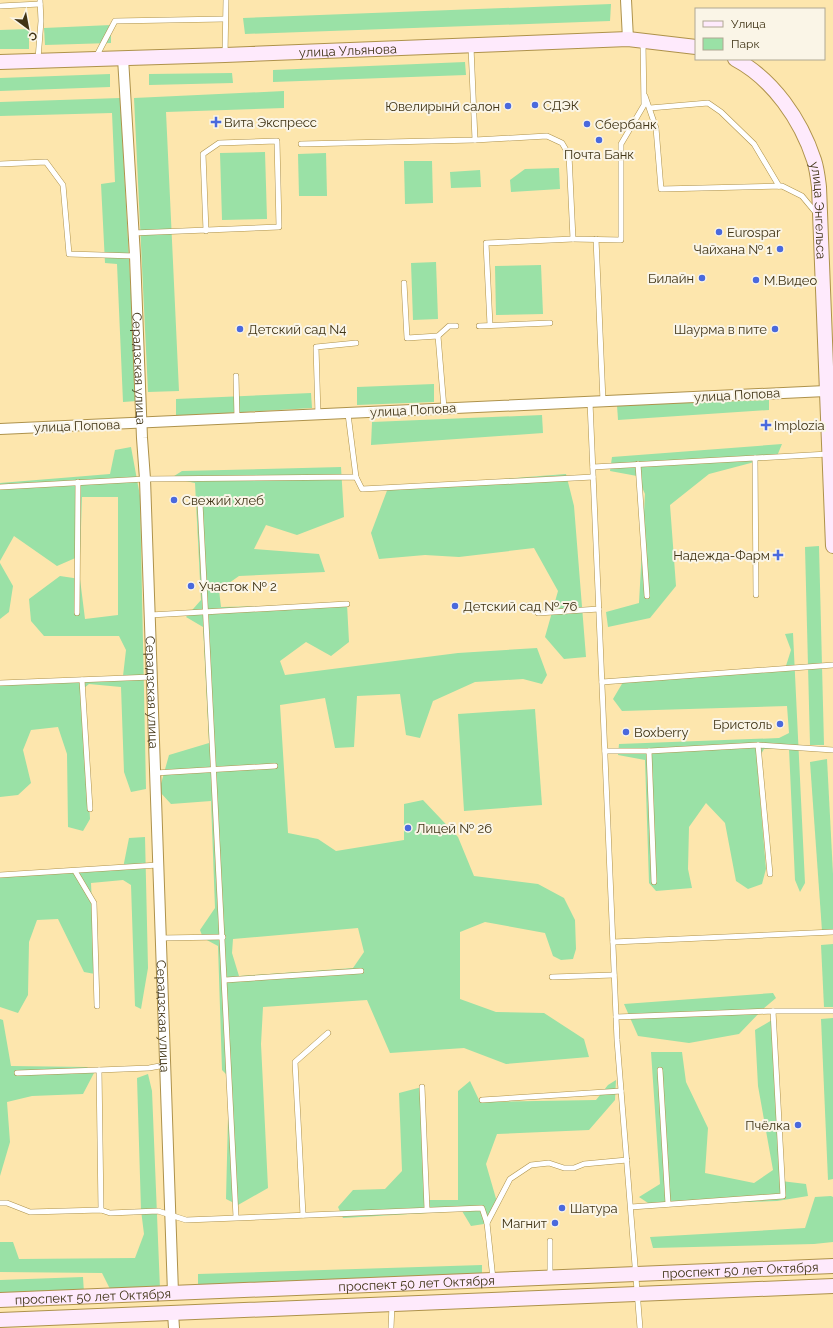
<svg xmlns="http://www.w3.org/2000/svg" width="833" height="1328" font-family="Raleway,sans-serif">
  <rect width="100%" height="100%" fill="#fde6ad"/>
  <g fill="#9ae1a6" fill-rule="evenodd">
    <path d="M611,4l-1,17 -365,13 -2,-16z"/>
    <path d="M111,25v18l-66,2 -1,-17z"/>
    <path d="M29,29v20h-29v-19z"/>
    <path d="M465,62l1,13 -193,7v-12z"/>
    <path d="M232,73l1,10 -84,2v-11z"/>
    <path d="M110,74v13l-110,4v-13z"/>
    <path d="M284,91v17l-118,4 13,279 -31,1 -14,-294z"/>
    <path d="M120,98l17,303 -14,1 -6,-138 -12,-1 -4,-79 14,-2 -3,-69 -112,3v-14z"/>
    <path d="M265,152l2,67 -45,1 -2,-67z"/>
    <path d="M326,153l1,43h-28l-1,-42z"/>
    <path d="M404,161h28l1,42 -28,1z"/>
    <path d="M559,168l1,21 -49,3 -1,-12 15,-11z"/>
    <path d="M480,170l1,17 -30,1 -1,-16z"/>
    <path d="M436,262l2,57 -25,1 -2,-57z"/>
    <path d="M541,265l2,49 -47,1 -1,-49z"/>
    <path d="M434,384v18l-77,3v-18z"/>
    <path d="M311,393l1,15 -136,8v-17z"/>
    <path d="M769,400v10l-151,10 -1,-15z"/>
    <path d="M542,415l1,18 -172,12 1,-23z"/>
    <path d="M782,444l-5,12 -68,18 -39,31 6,81 -26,32 -42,9 -2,-15 33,-9 6,-109 -8,-18 -27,-5 2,-14z"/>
    <path d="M131,447l9,49 6,293 -15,3 -7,-20 -3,-85 -32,-3 -6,5 7,130 -7,12 -15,-4 -1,-73 -9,-27 -27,3 -8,20 8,33 -13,12 -18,2v-115l123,-6 3,-26 -7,-14h-75l-13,-15 -2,-22 31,-23 20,3 5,40 33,-4v-118h-36l-2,59 -23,10 -43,-30 -14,25v-78l110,-9 5,-24z"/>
    <path d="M341,467l3,50 -47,18 -31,-10 -12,24 65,5 6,18 -86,4 -20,14 2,17 126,-3 2,38 -18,14 -25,-14 -26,19 5,14 173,-22 79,-5 10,27 -5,9 -19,-5 -48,3 -42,19 -13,37 -14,-3 -6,-41 -43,2 -3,51 -19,1 -10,-50 -45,7 8,128 30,6 18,12 68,-11v-36l19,-4 35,37 16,39 64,8 26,14 11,22 1,29 -3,10 -12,1 -8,-4 -8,-23 -60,-11 -25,10v67l36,13 48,1 40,26 5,18 -83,7 -42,-16 -74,5 -23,-53 -104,7 -2,37 7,144 -30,17 -12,-6 3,-122 -7,-7 -4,-124 -15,-8 -3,-8 15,-22 -4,-107 -40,3 -12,-13 10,-36 40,-12 -6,-116 -17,-10 15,-17 -6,-117 -24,-5 11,-7zM358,928l6,24 -11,16 -114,8 -7,-23 1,-14z"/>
    <path d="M566,474l8,32 12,151 -22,2 -19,-22 13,-46 -24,-43 -75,9 -34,-2 -46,4 -8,-26 17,-45z"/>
    <path d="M819,546l5,199h-14l-5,-198z"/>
    <path d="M0,563l13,23 -4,26 -9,7z"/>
    <path d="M793,633l12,250 -5,9 -5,-12 -6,-131h-25l-7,12 9,108 -4,15 -14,5 -12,-8 -11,-58 -19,-20 -17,24 -1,42 4,19 -36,3 -7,-8 -4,-123 -27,-5 1,-11 160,-6 10,-5 -2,-27 -165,5 -9,-12 13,-22 159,-8 6,-19 -6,-16z"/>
    <path d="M535,709l7,96 -78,6 -6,-97z"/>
    <path d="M827,759l6,115v57h-11l-12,-169z"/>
    <path d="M145,837l3,131 -7,41 -6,-3 -4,-121 -8,-5 -32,3 4,91 -11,-2 -26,-53 -21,1 -8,22 -1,53 -10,18 -18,-6v-134l123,-5 6,-30z"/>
    <path d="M833,944v63h-9l-3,-62z"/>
    <path d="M773,993l3,5 -13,11 -24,25 -50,9 -51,-7 -14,-32z"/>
    <path d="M833,1018v161l-5,1 -7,-161z"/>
    <path d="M0,1019l3,1 8,46 76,1 7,6 -11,21 -51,2 -25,6 3,40 -10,34z"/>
    <path d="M772,1020l9,161 25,3 2,12 -31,5 -126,4 -12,-8 21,-13 -9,-132h31l4,30 22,46 -3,45 49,10 19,-13 -15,-84 -3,-56z"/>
    <path d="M148,1074l4,17 8,198 -49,2 -9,-18 -102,-1v-30h13l6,17 116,-1 9,-24 -3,-24 -4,-132z"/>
    <path d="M616,1080l-1,20 -26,30 -92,4 -11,30 11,38 -13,22 -13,2 -9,-15 -119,7 -5,-11 15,-17 32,-1 17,-18 -3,-78 23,-6 3,113h33v-109l12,-10 10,21 116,-2 12,-15z"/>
    <path d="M831,1196l2,1v45l-19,2 -161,4 -3,-11 155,-9 10,-31z"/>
    <path d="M482,1265v11l-284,9v-11z"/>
    <path d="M83,1277l1,16 -84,2v-15z"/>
  </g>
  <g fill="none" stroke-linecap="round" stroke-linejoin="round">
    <defs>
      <g id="service">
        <path d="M0,6l40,-2"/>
        <path d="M225,55l1,-55"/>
        <path d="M96,57l19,-36 110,-2"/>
        <path d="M38,59l3,-38 -1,-21"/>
        <path d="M645,96l11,32 5,61 121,-3 20,10 15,18"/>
        <path d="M650,108l58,-5 13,9 33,32 25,42"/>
        <path d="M475,140l72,-4 15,7 7,12 4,84 48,1v-96l23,-39 -1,-62"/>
        <path d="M301,144l174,-4 -4,-93"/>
        <path d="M0,164l46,-2 17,23 6,69 66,2"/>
        <path d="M133,233l146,-6 -2,-86 -58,2 -16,11 3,77"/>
        <path d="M596,239l7,162"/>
        <path d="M404,283l3,55 31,-2 6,72"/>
        <path d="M490,325l-4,-82 87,-4"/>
        <path d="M479,326l71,-3"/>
        <path d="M438,336l11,-10h7"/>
        <path d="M236,376l1,43"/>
        <path d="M590,402l27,638 23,288"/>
        <path d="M348,414l8,63"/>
        <path d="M318,415l-2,-68 40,-4"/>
        <path d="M755,458l1,137"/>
        <path d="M638,464l9,132"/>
        <path d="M593,467l235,-13"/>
        <path d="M0,487l145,-8 211,-2 6,12 231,-12"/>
        <path d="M200,503l36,714"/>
        <path d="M77,613l1,-131"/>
        <path d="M538,613l61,-4"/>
        <path d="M150,615l197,-11"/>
        <path d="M82,680l8,129"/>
        <path d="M602,682l231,-17"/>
        <path d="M0,683l152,-6"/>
        <path d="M758,745l12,129"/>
        <path d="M605,751h44l109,-6 75,5"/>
        <path d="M649,751l5,131"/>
        <path d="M155,773l120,-7"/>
        <path d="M75,871l19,32 3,103"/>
        <path d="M0,875l158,-10"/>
        <path d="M161,938l62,-1"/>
        <path d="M613,942l220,-10"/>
        <path d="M552,977l62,-2"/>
        <path d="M225,980l136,-9"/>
        <path d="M773,1011h60"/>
        <path d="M616,1017l157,-6 10,185 -152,11"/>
        <path d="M660,1070l8,134"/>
        <path d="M17,1073l82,-3"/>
        <path d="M422,1087l5,122"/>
        <path d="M482,1100l139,-9"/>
        <path d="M0,1203h7l23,9 71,-2 9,3 48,-2 28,9 296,-12 5,15 6,56"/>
        <path d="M101,1210l-2,-140 50,-2 16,-3"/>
        <path d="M303,1215l-8,-153 33,-29"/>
        <path d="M487,1223l23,-44 21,-14 18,-2 15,5h10l10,-4 43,-4"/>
        <path d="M550,1276v-35"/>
        <path d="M391,1328l1,-23"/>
      </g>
      <g id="minor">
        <path d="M626,0l2,39"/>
        <path id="s1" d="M123,58l12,198 7,182 3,41 28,814"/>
        <path d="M0,429l826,-38"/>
        <path d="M173,1313l1,15"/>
      </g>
      <g id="secondary">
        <path id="s2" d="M735,59c38,20 66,61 79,101 3,9 4,19 5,27l14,359"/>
        <path id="s3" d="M0,62l225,-7 403,-16 68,8"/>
        <path id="s4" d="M0,1300l833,-34"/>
        <path d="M0,1320l833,-34"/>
      </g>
    </defs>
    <use href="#service" stroke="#ae924b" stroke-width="6"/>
    <use href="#minor" stroke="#ae924b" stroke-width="12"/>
    <use href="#secondary" stroke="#ae924b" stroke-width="16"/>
    <use href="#service" stroke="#fff" stroke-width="5"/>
    <use href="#minor" stroke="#fff" stroke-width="10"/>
    <use href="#secondary" stroke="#feeafc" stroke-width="14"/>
  </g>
  <g fill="#4a69dd" stroke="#faf5e7" stroke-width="1.5">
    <circle cx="535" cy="105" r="4"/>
    <circle cx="508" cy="106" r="4"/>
    <path d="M214 116h4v4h4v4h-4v4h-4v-4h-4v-4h4z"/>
    <circle cx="587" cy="124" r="4"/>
    <circle cx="599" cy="140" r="4"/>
    <circle cx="719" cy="232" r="4"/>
    <circle cx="780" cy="249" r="4"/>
    <circle cx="702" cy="278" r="4"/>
    <circle cx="756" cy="280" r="4"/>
    <circle cx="240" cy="329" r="4"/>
    <circle cx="775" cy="329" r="4"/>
    <path d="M764 419h4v4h4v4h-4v4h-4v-4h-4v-4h4z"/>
    <circle cx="174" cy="500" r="4"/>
    <path d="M776 549h4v4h4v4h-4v4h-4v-4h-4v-4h4z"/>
    <circle cx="191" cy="586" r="4"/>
    <circle cx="455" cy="606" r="4"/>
    <circle cx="780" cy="724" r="4"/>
    <circle cx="626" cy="732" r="4"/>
    <circle cx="408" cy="828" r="4"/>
    <circle cx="798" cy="1125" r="4"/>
    <circle cx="562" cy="1208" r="4"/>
    <circle cx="555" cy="1223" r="4"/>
  </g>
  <g text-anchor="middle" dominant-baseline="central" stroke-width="4" stroke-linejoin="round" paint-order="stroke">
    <g font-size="13" fill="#403416" stroke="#faf5e7">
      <text stroke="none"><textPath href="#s3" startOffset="348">улица Ульянова</textPath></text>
      <text stroke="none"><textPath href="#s2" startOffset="182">улица Энгельса</textPath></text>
      <text stroke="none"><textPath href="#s1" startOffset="311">Серадзская улица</textPath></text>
      <text transform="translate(737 395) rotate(-3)">улица Попова</text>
      <text transform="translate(413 410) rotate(-3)">улица Попова</text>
      <text transform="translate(77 426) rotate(-2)">улица Попова</text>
      <text stroke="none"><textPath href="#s1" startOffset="635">Серадзская улица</textPath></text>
      <text stroke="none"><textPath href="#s1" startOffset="959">Серадзская улица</textPath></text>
      <text stroke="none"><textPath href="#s4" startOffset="741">проспект 50 лет Октября</textPath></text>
      <text stroke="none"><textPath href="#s4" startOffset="417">проспект 50 лет Октября</textPath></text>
      <text stroke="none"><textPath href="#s4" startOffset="93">проспект 50 лет Октября</textPath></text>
    </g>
    <g font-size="13" fill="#403416" stroke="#faf5e7" text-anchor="start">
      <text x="543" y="105">СДЭК</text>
      <text x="500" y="106" text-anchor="end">Ювелирынй салон</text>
      <text x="224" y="122">Вита Экспресс</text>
      <text x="595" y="124">Сбербанк</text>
      <text x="599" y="154" text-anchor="middle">Почта Банк</text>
      <text x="727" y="232">Eurospar</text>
      <text x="772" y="249" text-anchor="end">Чайхана № 1</text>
      <text x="694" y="278" text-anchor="end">Билайн</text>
      <text x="764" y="280">М.Видео</text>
      <text x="248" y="329">Детский сад N4</text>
      <text x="767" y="329" text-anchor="end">Шаурма в пите</text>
      <text x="774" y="425">Implozia</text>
      <text x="182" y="500">Свежий хлеб</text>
      <text x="770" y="555" text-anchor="end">Надежда-Фарм</text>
      <text x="199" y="586">Участок № 2</text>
      <text x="463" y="606">Детский сад № 76</text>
      <text x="772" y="724" text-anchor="end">Бристоль</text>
      <text x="634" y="732">Boxberry</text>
      <text x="416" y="828">Лицей № 26</text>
      <text x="790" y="1125" text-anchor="end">Пчёлка</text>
      <text x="570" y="1208">Шатура</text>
      <text x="547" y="1223" text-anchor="end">Магнит</text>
    </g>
  </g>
  <rect x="695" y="8" width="130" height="52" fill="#faf5e7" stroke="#b0a893"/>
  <rect x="703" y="21" width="20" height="6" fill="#feeafc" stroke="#b0a893"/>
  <text x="731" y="28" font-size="12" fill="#403416">Улица</text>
  <rect x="703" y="38" width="20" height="12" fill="#9ae1a6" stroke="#b0a893"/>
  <text x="731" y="48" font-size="12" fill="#403416">Парк</text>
  <g transform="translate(28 28) rotate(148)" stroke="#faf5e7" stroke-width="3" paint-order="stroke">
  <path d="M0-3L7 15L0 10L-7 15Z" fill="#403416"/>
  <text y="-6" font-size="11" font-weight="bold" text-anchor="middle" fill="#403416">С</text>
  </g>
</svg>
